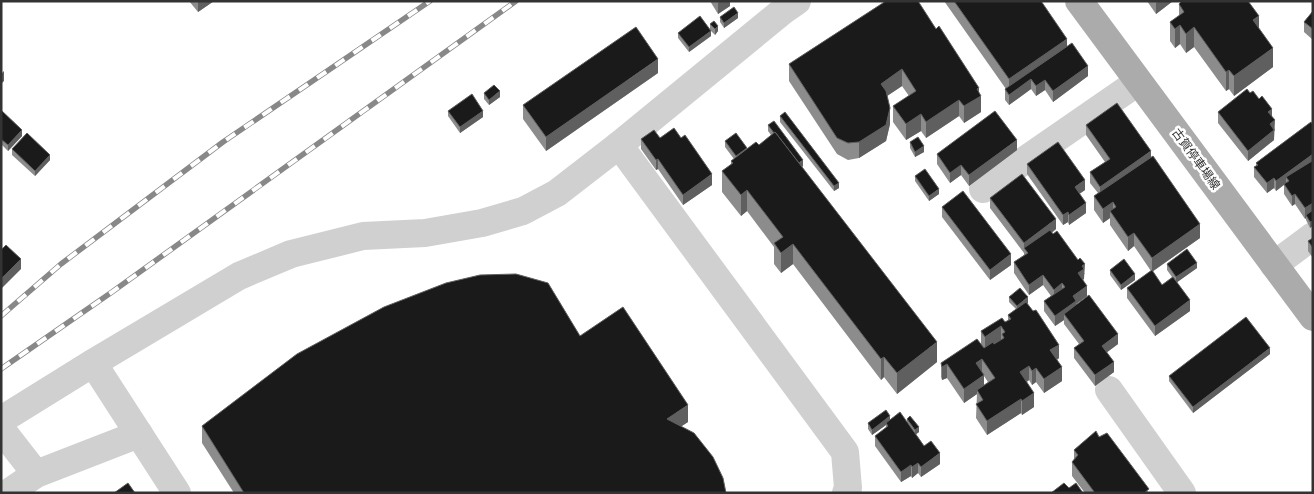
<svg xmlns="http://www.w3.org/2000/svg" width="1314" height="494" font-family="'Fira Sans Condensed','Noto Sans JP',sans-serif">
  <rect width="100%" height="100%" fill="#fff"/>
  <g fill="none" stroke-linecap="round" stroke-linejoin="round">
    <g stroke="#d0d0d0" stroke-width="28">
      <path d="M619,145l226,307 3,36 -2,5"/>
      <path d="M983,189l155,-107"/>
      <path d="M1274,265l39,-29"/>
      <path d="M93,363l84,130"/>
      <path d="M1109,390l73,103"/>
      <path d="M1,420l92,-57 146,-87 52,-22 72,-18 62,-3 57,-10 41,-12 34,-18 62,-48 165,-135 13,-9"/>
      <path d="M1,429l35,45"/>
      <path d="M8,493l28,-19 103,-40"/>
    </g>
    <path stroke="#ababab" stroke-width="28" d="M1079,1l234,316"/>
    <defs>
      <g id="rail">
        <path d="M1,316l60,-52 162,-122 207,-141"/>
        <path d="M1,369l111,-77 404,-291"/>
      </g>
    </defs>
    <use href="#rail" stroke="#888" stroke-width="5.5"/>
    <use href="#rail" stroke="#fff" stroke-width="4" stroke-dasharray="11" stroke-linecap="butt"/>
  </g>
  <g fill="#8c8c8c" fill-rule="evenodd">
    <path d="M189,1h25l-16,11z"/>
    <path d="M710,1h20v5l-12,8z"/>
    <path d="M886,1l93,93 2,18 -17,11 -5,-7 -33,22 -5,-7 -15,9 -13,-18v-16l16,-10 -7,-10 -15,10 3,28 -4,17 -27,17 -11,2 -11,-6 -48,-73v-17z"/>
    <path d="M944,1h97l26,45 21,30 -35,26 -8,-12 -9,6 -5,-7 -22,16 -4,-5v-11h1z"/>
    <path d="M1147,1h26l-17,13z"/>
    <path d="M1181,1h67l25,66 -39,29 -5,-7 -3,2 -32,-44 -8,6 -6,-9 -5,4 -5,-7v-19l9,-6v-12l2,-1z"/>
    <path d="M1313,11v29l-9,-8v-10z"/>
    <path d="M720,17l18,1 -14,10 -4,-6z"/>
    <path d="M710,24l8,7 -3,4 -5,-5z"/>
    <path d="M678,33l33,3 -22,16 -11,-14z"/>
    <path d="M658,73l-112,78 -23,-32v-14z"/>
    <path d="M484,93l16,4 -11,8 -5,-6z"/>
    <path d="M1250,93l22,24 3,14h-1v9l-26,21 -30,-38v-11z"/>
    <path d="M1,110l21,26 -14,15 -7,-7z"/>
    <path d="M448,111l35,6 -23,16 -12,-17z"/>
    <path d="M780,116l59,72 -5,3 -54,-69z"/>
    <path d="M1311,122l-1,106 -4,-8v-2l-1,1 -10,-15 -3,2 -8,-12v-9l-8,6 -2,-3 -7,5 -13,-16v-10l2,-1v-3z"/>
    <path d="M768,125l35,41 -1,1 135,195 -40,32 -13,-17 -3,3 -88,-116 -12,9 -7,-9v-17l-27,-36 -6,5 -19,-24v-21l9,-6v-4l3,-2 -9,-12v-6l22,8 12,-4 12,-10 -3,-4z"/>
    <path d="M1086,125l65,32 49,81 -48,33 10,14 10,-8 -5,-7v-6l30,4 -20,14 13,29 -35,25 -28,-38v-10l24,-17 -17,-25 -6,5 -18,-26v-7l-7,5 -9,-13v-14l4,-3 -8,-10v-11l15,-10 -19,-27z"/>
    <path d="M660,138h21l31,47 -29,20 -25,-36 -2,1 -15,-21v-10z"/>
    <path d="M910,142l14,10 -9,5 -5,-9z"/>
    <path d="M12,149l38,11 -15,16 -23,-21z"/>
    <path d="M1017,150l-48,36 -8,-11 -11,8 -13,-19v-10z"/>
    <path d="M1027,164l58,26 -6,4 7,19 -17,12 -1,-3 -5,3 -36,-51z"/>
    <path d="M915,176l24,18 -10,7 -14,-20z"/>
    <path d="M990,198l66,31 -4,4 33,41h-1v5l-1,1 4,16 -11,8v1l42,39 -11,8 7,20 -19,14 -21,-28v-10l5,-4 -15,-20v-4l-9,6 -11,-15v-10l7,-5 -8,-11 -14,10 -15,-22v-11l10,-7v-2l-34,-45z"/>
    <path d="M942,207l69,58 -21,15 -48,-63z"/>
    <path d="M1313,238v20l-5,-7v-10z"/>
    <path d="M1110,270l25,10 -14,10 -11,-15z"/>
    <path d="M1009,297l19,6h-1l32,55 -2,2 5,21 -18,12 -8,-11 -4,3 -3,-5 -2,2 7,25 -12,8 -1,-2 -34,22 -11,-17 1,-24 -13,9 -17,-25 -5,2 -1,-3v-14l40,-19v-13l27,-10v-6l8,-6 -7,-7zM984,376l4,6 -4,3z"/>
    <path d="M580,336l108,86 -7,4 45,67h-492l-32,-50v-17z"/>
    <path d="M1270,354l-77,59 -24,-32v-5z"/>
    <path d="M907,419l12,13 -3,2 8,12 16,18 -19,13 -3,-4 -6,5 -1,-2 -10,6 -26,-36v-10l11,-8v-3l-14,10 -4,-6v-6l22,-3 17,2z"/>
    <path d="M1099,437l50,56h-64l-13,-17v-14l2,-3v-9z"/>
  </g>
  <g fill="#5f5f5f">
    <path d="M198,1h16l-16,11z"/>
    <path d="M721,1h9v5l-12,8v-11z"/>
    <path d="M1159,1h14l-17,13v-11z"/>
    <path d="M738,13v5l-14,10v-5z"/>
    <path d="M1259,16v19l-6,-15z"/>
    <path d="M1180,25v19l-5,4v-19z"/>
    <path d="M718,26v5l-3,4v-6z"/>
    <path d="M1194,27v20l-8,6v-19z"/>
    <path d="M711,31v5l-22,16v-5z"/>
    <path d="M1067,39v14l-58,40v-14z"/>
    <path d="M1273,48v19l-39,29v-20z"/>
    <path d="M658,59v14l-112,78v-14z"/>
    <path d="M1088,66v10l-35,26v-11z"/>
    <path d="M902,69v17l-21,14v-16z"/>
    <path d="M1229,70v19l-3,2v-19z"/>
    <path d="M4,71v10l-3,3v-10z"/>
    <path d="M1031,79v10l-22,16v-10z"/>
    <path d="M1045,80v10l-9,6v-10z"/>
    <path d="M979,88v9l2,-1v16l-17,11v-17l13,-17z"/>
    <path d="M500,91v6l-11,8v-5z"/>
    <path d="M959,100v16l-33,22v-16z"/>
    <path d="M890,108v16l-4,17 -27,17v-16z"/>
    <path d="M1272,109v10l-4,-7z"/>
    <path d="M483,111v6l-23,16v-6z"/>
    <path d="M921,114v17l-15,9v-16z"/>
    <path d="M1275,120l-1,20 -26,21v-10l22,-27z"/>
    <path d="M22,130v6l-14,15v-6z"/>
    <path d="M1017,140v10l-48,36v-11z"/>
    <path d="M924,146v6l-9,5v-5z"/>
    <path d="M1151,151v10l-51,36v-10z"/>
    <path d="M1313,154v10l-27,13v6l-10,8v-10z"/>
    <path d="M50,155v5l-15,16v-5z"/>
    <path d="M658,159v10l-2,1v-10z"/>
    <path d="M803,160v6l-5,4v-6z"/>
    <path d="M961,165v10l-11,8v-10z"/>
    <path d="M712,174v11l-29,20v-10z"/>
    <path d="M1274,178v10l-7,5v-10z"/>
    <path d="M1085,180v10l-10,7v-10z"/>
    <path d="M839,183v5l-5,3v-5z"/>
    <path d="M939,189v5l-10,7v-5z"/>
    <path d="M747,190v21l-6,5v-21z"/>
    <path d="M1295,194v10l-3,2v-10z"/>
    <path d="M1113,202v13l-3,-4v7l-7,5v-14z"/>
    <path d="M1086,203v10l-17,12v-10z"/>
    <path d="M1313,203v11l-7,1v3l-1,1v-11z"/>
    <path d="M1068,212v10l-5,3v-10z"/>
    <path d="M1056,219v10l-29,22 -3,-3v-5z"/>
    <path d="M1313,221v5l-3,2v-6z"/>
    <path d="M1200,224v14l-48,34v-14z"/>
    <path d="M1134,233v13l-6,5v-14z"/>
    <path d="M793,244v20l-12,9v-20z"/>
    <path d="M1011,254v11l-21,15v-10z"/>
    <path d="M21,259v10l-20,20v-10z"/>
    <path d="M1197,263v5l-21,15v-6z"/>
    <path d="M1085,264l-1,15 -6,4v-10l4,-7z"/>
    <path d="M1135,274v6l-14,10v-5z"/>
    <path d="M1043,275v10l-14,10v-10z"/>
    <path d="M1062,283v11l-8,6v-10z"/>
    <path d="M1087,286v10l-11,8v7l-12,3v6l-9,6v-10l18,-20z"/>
    <path d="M1028,297v6l-11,8v-5z"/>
    <path d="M1190,300v11l-35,25v-10z"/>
    <path d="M1001,326v14l-16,11v-14z"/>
    <path d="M1118,334v10l-16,12v-10z"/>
    <path d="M937,342v20l-40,32v-21z"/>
    <path d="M1059,345v13l-9,6v-14z"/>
    <path d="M1270,348v6l-77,59v-6z"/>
    <path d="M884,357v20l-3,3v-21z"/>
    <path d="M982,359v14l-6,-10z"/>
    <path d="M1114,362v10l-19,14v-11z"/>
    <path d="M947,364v14l-5,2v-13z"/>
    <path d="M1029,366v14l-9,6v-14z"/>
    <path d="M1062,367v14l-18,12v-14z"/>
    <path d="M1036,368v14l-4,3v-14z"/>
    <path d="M984,375v14l-7,1v4l-13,9v-14z"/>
    <path d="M1034,393v14l-12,8v-14z"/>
    <path d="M1021,399v14l-34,22v-14z"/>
    <path d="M688,405v17l-21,14v-17z"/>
    <path d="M890,416v6l-4,1v2l-14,10v-5z"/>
    <path d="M919,427v5l-4,3v-5z"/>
    <path d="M940,453v11l-19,13v-10z"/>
    <path d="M918,463v10l-6,5v-11z"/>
    <path d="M911,465v11l-10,6v-10z"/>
  </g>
  <g fill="#1a1a1a" stroke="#5f5f5f">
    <path d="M886,1h32l18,28 3,-3 40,62 -2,1 4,7 -17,10 -5,-6 -33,22 -5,-8 -15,10 -13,-18 23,-15 -14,-22 -21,15 5,7 4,17 -4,17 -27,17 -11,1 -11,-5 -48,-74z"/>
    <path d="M954,1h87l26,38 -58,40z"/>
    <path d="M1182,1h66l11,15 -6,4 20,28 -39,28 -5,-6 -3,2 -32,-45 -8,7 -6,-9 -5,4 -5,-7 14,-10 -5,-8z"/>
    <path d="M734,7l4,6 -14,10 -4,-6z"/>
    <path d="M1313,11v18l-9,-7z"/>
    <path d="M700,16l11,15 -22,16 -11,-14z"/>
    <path d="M714,21l4,5 -3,3 -5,-5z"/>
    <path d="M636,27l22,32 -112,78 -23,-32z"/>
    <path d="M1072,43l16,23 -35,25 -8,-11 -9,6 -5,-7 -22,16 -4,-6z"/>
    <path d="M494,85l6,6 -11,9 -5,-7z"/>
    <path d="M1247,89l3,4 3,-2 6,8 3,-3 10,13 -4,3 7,8 -5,4 4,6 -26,21 -30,-39z"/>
    <path d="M472,94l11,17 -23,16 -12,-16z"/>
    <path d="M1117,103l34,48 -51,36 -10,-15 20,-13 -24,-34z"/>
    <path d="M1,110l21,20 -14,15 -7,-6z"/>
    <path d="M995,111l22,29 -48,35 -8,-10 -11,8 -13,-19z"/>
    <path d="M785,112l54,71 -5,3 -54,-70z"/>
    <path d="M774,121l29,39 -4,3 -24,-31 -1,1 -6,-8z"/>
    <path d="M1311,122l2,3v29l-37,27 -2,-3 -7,5 -13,-16 4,-2 -2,-2z"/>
    <path d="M674,128l7,10 4,-3 27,39 -29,21 -25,-36 -2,1 -15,-21 13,-9 6,8z"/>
    <path d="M775,132l162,210 -40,31 -13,-16 -3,2 -88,-115 -12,9 -7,-10 9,-6 -36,-47 -6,5 -19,-24 11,-8 -2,-2 25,-19 3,3z"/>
    <path d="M27,133l23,22 -15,16 -23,-22z"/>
    <path d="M736,133l11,15 -11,8 -11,-15z"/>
    <path d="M918,137l6,9 -9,6 -5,-10z"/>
    <path d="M1058,142l27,38 -10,7 11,16 -17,12 -1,-3 -5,3 -36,-51z"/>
    <path d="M1153,156l47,68 -48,34 -18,-25 -6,4 -18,-26 6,-4 -3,-5 -10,7 -9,-13z"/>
    <path d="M1312,161l1,1v41l-8,5 -10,-14 -3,2 -8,-12 5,-3 -3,-4z"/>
    <path d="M925,169l14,20 -10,7 -14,-20z"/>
    <path d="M1022,174l34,45 -32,24 -34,-45z"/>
    <path d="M963,191l48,63 -21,16 -48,-63z"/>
    <path d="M1313,210v11l-3,1 -4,-7z"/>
    <path d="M1050,230l3,4 4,-3 21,29 2,-2 5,6 -3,2 2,3 -6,4 9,13 -14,10 3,5 -21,15 -11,-15 21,-14 -3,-4 -8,7 -11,-15 -14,10 -15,-23 14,-9 -4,-5z"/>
    <path d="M1313,238v10l-5,-7z"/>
    <path d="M6,245l15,14 -20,20v-29z"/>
    <path d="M1187,249l10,14 -21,14 -9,-13z"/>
    <path d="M1124,259l11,15 -14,11 -11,-15z"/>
    <path d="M1152,270l10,15 11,-8 17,23 -35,26 -28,-38z"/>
    <path d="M516,274l32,9 32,53 43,-29 65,98 -21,14 27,14 19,24 10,21 3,15h-482l-42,-67 95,-72 87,-47 62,-24 34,-8z"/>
    <path d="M1020,288l8,9 -11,9 -8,-9z"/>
    <path d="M1089,295l29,39 -16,12 12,16 -19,13 -21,-27 10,-7 -20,-27z"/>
    <path d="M1026,302l7,9 3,-1 23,35 -9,5 12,17 -18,12 -8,-11 -4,3 -3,-5 -9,6 14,21 -12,8 -1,-2 -34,22 -11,-17 7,-4 -6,-10 18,-12 -13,-19 -6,4 8,12 -20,14 -17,-25 -5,3 -1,-4 36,-24 7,9 9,-6 1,2 10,-6 -2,-4 3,-2 -4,-6 -16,11 -4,-6 21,-13 3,4 6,-3 -3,-4z"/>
    <path d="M1246,317l24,31 -77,59 -24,-31z"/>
    <path d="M886,410l4,6 -18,14 -4,-7z"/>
    <path d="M900,412l24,34 7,-5 9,12 -19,14 -3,-4 -6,4 -1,-2 -10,7 -26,-36 13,-10 -2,-3z"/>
    <path d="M910,416l9,11 -4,3 -8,-11z"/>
    <path d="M1096,431l3,6 8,-4 42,56 -5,4h-49l-23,-31 6,-7 -4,-5z"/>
    <path d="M128,483l7,10h-21z"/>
    <path d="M1064,483l5,5 7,-5 7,10h-32z"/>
  </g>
  <g text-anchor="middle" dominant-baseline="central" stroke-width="5" stroke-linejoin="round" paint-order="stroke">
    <g font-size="12" fill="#333" stroke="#fff">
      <text transform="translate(1196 159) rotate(54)">古賀停車場線</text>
    </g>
  </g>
  <rect width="1314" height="494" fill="none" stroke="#333333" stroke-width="5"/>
</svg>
